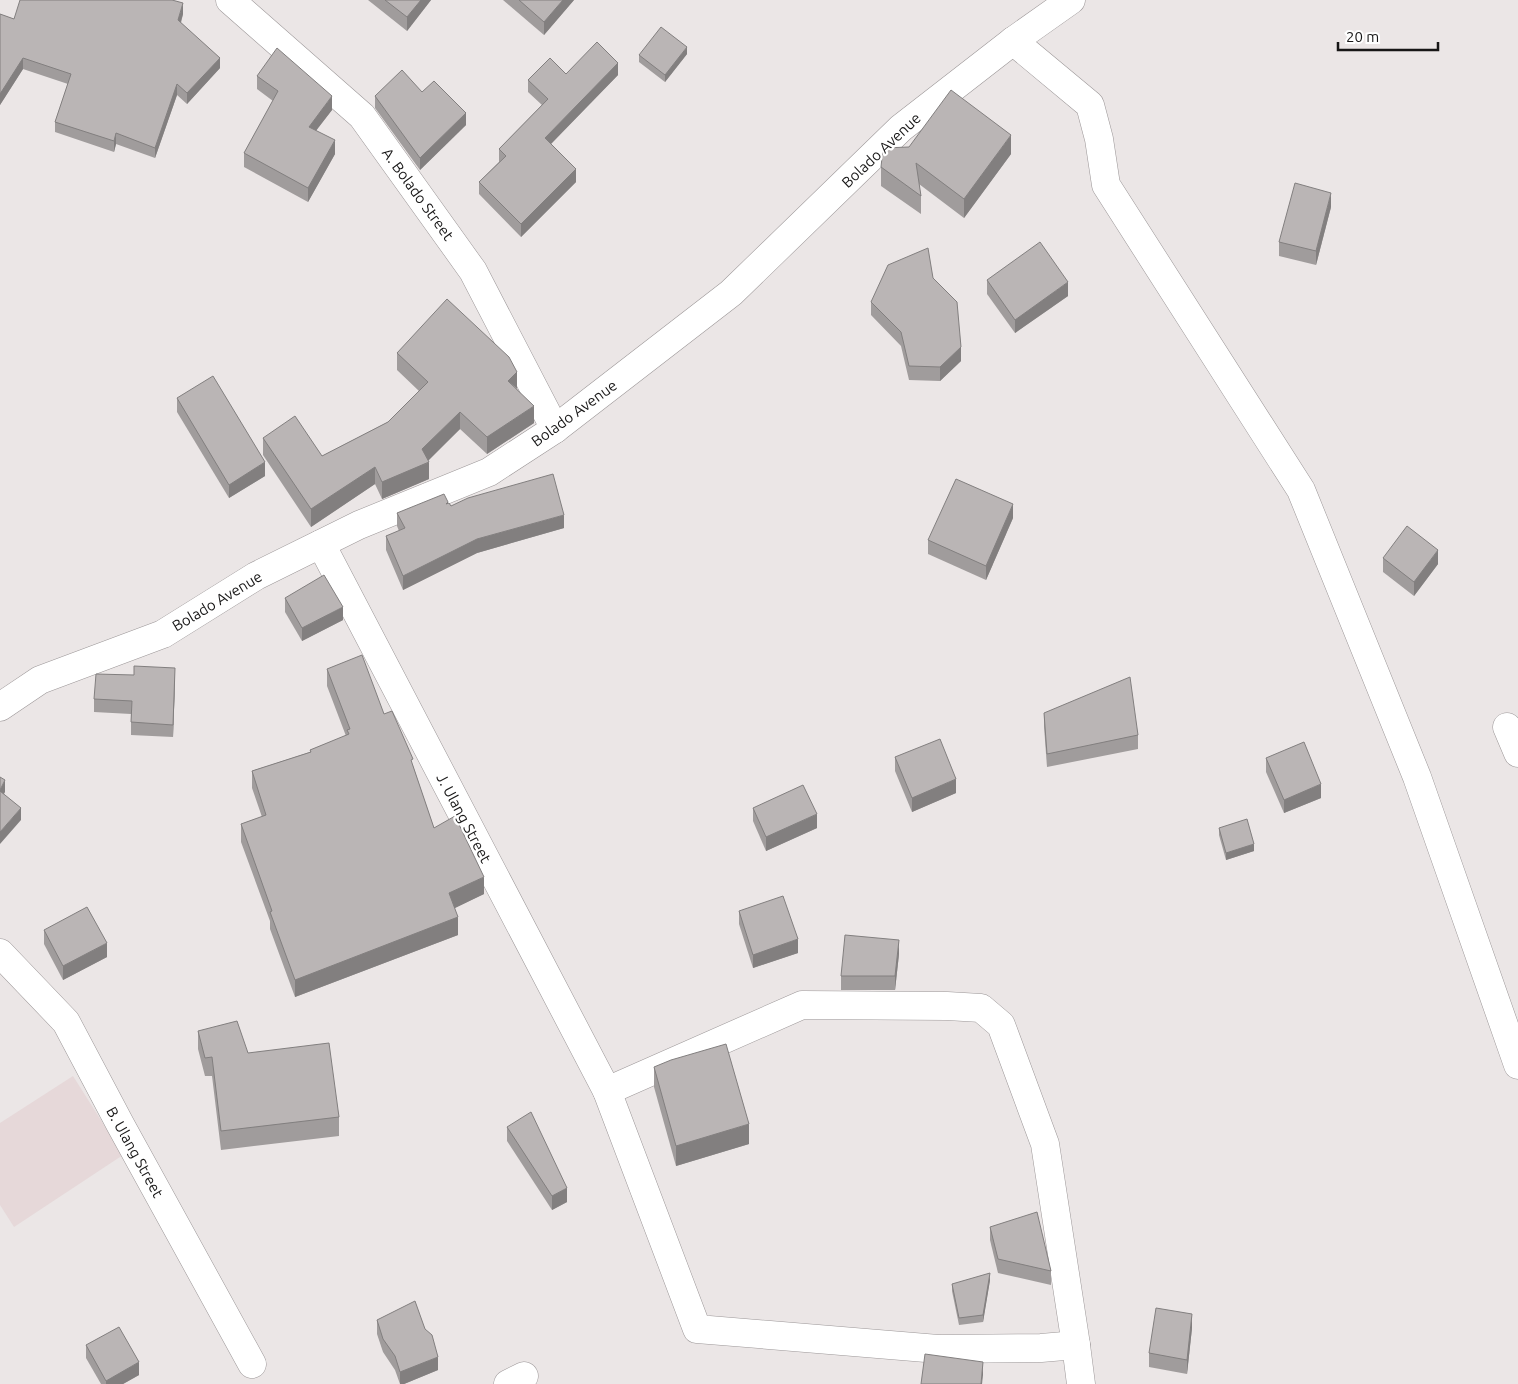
<svg xmlns="http://www.w3.org/2000/svg" width="1518" height="1384" font-family="Ubuntu,sans-serif">
  <rect width="100%" height="100%" fill="#ebe6e6"/>
  <path fill="#e6d8d9" d="M73,1076l50,79 -109,72 -14,-22v-82z"/>
  <g fill="none" stroke-linecap="round" stroke-linejoin="round">
    <defs>
      <g id="minor">
        <path d="M230,0l132,116 111,155 82,158"/>
        <path d="M1013,41l77,64 9,34 7,46 195,305 116,287 101,288"/>
        <path d="M321,544l286,547 90,238 241,20 103,-1 35,-3"/>
        <path d="M1507,727l11,26"/>
        <path d="M0,953l66,69 54,102 132,240"/>
        <path d="M607,1091l195,-86 145,1 34,2 20,17 44,119 31,201 5,39"/>
        <path d="M508,1384l16,-8"/>
      </g>
      <path id="tertiary" d="M0,707l40,-27 123,-46 93,-58 103,-51 130,-53 66,-43 176,-136 170,-165 112,-87 58,-41"/>
    </defs>
    <use href="#minor" stroke="#9c9798" stroke-width="29"/>
    <use href="#tertiary" stroke="#9c9798" stroke-width="29"/>
    <use href="#minor" stroke="#fff" stroke-width="28"/>
    <use href="#tertiary" stroke="#fff" stroke-width="28"/>
  </g>
  <g fill="#a09c9c">
    <path d="M368,0h63l-24,31z"/>
    <path d="M503,0h71l-30,35z"/>
    <path d="M0,14l14,5 169,-5 -2,9 39,45 -33,36 -10,-9 -22,63 -39,-14 -2,8 -59,-20v-10l13,-38 -45,-15 -23,36z"/>
    <path d="M687,54l-22,28 -26,-20v-7z"/>
    <path d="M566,74l52,1 -67,69 25,38 -55,55 -42,-43v-12l20,-20v-13l43,-44 -14,-13v-12z"/>
    <path d="M257,76l75,34 -16,20 19,24 -27,48 -64,-35v-14l29,-52 -16,-12z"/>
    <path d="M422,92l44,33 -46,45 -45,-62v-12z"/>
    <path d="M1011,154l-47,64 -45,-34 2,12v18l-40,-28v-19z"/>
    <path d="M1331,207l-15,58 -37,-9v-14z"/>
    <path d="M933,278l28,83 -21,20 -31,-1 -8,-34 -30,-31v-13z"/>
    <path d="M987,280l81,16 -53,37 -28,-39z"/>
    <path d="M397,353l120,36 17,34 -47,31 -27,-25 -32,31 1,19 -47,20 -7,-15 -64,43 -48,-72v-17l59,18 66,-34 31,-31 -22,-21z"/>
    <path d="M177,398l88,78 -36,22 -52,-86z"/>
    <path d="M448,503l3,3 113,22 -87,25 -74,37 -17,-40v-14l13,-5 -2,-5v-13z"/>
    <path d="M1013,518l-27,62 -58,-26v-14z"/>
    <path d="M1383,558l55,6 -24,32 -31,-24z"/>
    <path d="M285,598l58,22 -41,21 -17,-29z"/>
    <path d="M327,669l57,45 29,52 21,62 50,66 -30,14 4,27 -163,62 -25,-68v-8l-29,-79v-18l21,-7 -10,-29v-17l58,-19v-2l36,-14 -19,-50z"/>
    <path d="M175,681l-2,56 -42,-2v-21l-37,-2v-13z"/>
    <path d="M1044,713l94,22v14l-91,18 -3,-41z"/>
    <path d="M895,757l61,36 -44,19 -17,-41z"/>
    <path d="M1266,758l55,40 -37,15 -18,-41z"/>
    <path d="M753,808l64,20 -51,23 -13,-30z"/>
    <path d="M1219,828l35,23 -28,9 -7,-25z"/>
    <path d="M739,911l59,42 -45,15 -14,-44z"/>
    <path d="M44,930l63,27 -44,23 -19,-36z"/>
    <path d="M899,954l-4,36h-54v-14z"/>
    <path d="M198,1031l50,22 91,64v19l-118,14 -9,-74h-7l-7,-27z"/>
    <path d="M654,1067l95,77 -73,22 -22,-79z"/>
    <path d="M507,1127l60,75 -15,8 -45,-69z"/>
    <path d="M990,1227l61,44v14l-53,-12 -8,-33z"/>
    <path d="M990,1280l-7,42 -24,3 -7,-34v-7z"/>
    <path d="M377,1320l61,50 -34,14h-4l-5,-14 -12,-18 -6,-18z"/>
    <path d="M1192,1328l-5,46 -38,-7v-14z"/>
    <path d="M86,1345l53,30 -16,9h-22l-15,-26z"/>
  </g>
  <g fill="#827f7f">
    <path d="M421,0h10l-24,31v-14z"/>
    <path d="M563,0h11l-30,35v-13z"/>
    <path d="M183,3v11l-5,17v-11z"/>
    <path d="M687,47v7l-22,28v-7z"/>
    <path d="M23,58v11l-23,36v-11z"/>
    <path d="M220,58v10l-33,36v-11z"/>
    <path d="M618,63v12l-73,75v-12z"/>
    <path d="M177,84v11l-22,63v-10z"/>
    <path d="M332,96v14l-23,30v-13z"/>
    <path d="M466,113v12l-46,45v-12z"/>
    <path d="M116,133v11l-2,8v-11z"/>
    <path d="M1011,135v19l-47,64v-19z"/>
    <path d="M335,140v14l-27,48v-14z"/>
    <path d="M576,169v13l-55,55v-13z"/>
    <path d="M1331,193v14l-15,58v-14z"/>
    <path d="M1068,282v14l-53,37v-13z"/>
    <path d="M961,347v14l-21,20v-14z"/>
    <path d="M517,372v17l-9,-8z"/>
    <path d="M534,406v17l-47,31v-17z"/>
    <path d="M460,412v17l-36,36 5,-3v17l-47,20v-17l40,-33z"/>
    <path d="M265,462v14l-36,22v-13z"/>
    <path d="M375,467v17l-64,43v-18z"/>
    <path d="M1013,504v14l-27,62v-14z"/>
    <path d="M564,515v13l-87,25 -74,37v-14l74,-37z"/>
    <path d="M1438,550v14l-24,32v-14z"/>
    <path d="M343,607v13l-41,21v-13z"/>
    <path d="M175,668v13l-2,56v-12z"/>
    <path d="M956,779v14l-44,19v-14z"/>
    <path d="M5,780v12l-5,10v-12z"/>
    <path d="M1321,784v14l-37,15v-13z"/>
    <path d="M21,808v12l-21,24v-12z"/>
    <path d="M817,814v14l-51,23v-14z"/>
    <path d="M1254,844v7l-28,9v-7z"/>
    <path d="M484,877v17l-35,17v-18z"/>
    <path d="M458,917v18l-163,62v-17z"/>
    <path d="M798,939v14l-45,15v-13z"/>
    <path d="M899,940v14l-4,36v-14z"/>
    <path d="M107,943v14l-44,23v-14z"/>
    <path d="M749,1124v20l-73,22v-20z"/>
    <path d="M567,1188v14l-15,8v-14z"/>
    <path d="M990,1273v7l-7,42v-7z"/>
    <path d="M1192,1314v14l-5,46v-14z"/>
    <path d="M438,1357v13l-34,14h-4v-12z"/>
    <path d="M139,1362v13l-16,9h-17v-3z"/>
    <path d="M983,1362v13l-1,9h-1z"/>
  </g>
  <g fill="#bab5b5" stroke="#827f7f">
    <path d="M20,0h152l11,3 -5,17 42,38 -33,35 -10,-9 -22,64 -39,-15 -2,8 -59,-19 16,-48 -48,-16 -23,36v-80l14,5z"/>
    <path d="M385,0h36l-14,17z"/>
    <path d="M519,0h44l-19,22z"/>
    <path d="M661,27l26,20 -22,28 -26,-20z"/>
    <path d="M597,42l21,21 -73,75 31,31 -55,55 -42,-42 27,-26 -7,-7 49,-50 -20,-19 22,-22 16,16z"/>
    <path d="M277,48l55,48 -23,31 26,13 -27,48 -64,-35 34,-62 -21,-15z"/>
    <path d="M402,70l20,22 12,-11 32,32 -46,45 -45,-62z"/>
    <path d="M951,90l60,45 -47,64 -48,-36 5,33 -40,-29 2,-19 26,-1z"/>
    <path d="M1295,183l36,10 -15,58 -37,-9z"/>
    <path d="M1040,242l28,40 -53,38 -28,-40z"/>
    <path d="M928,248l5,30 24,24 4,45 -21,20 -31,-1 -8,-34 -30,-30 17,-37z"/>
    <path d="M447,299l62,58 8,15 -9,9 26,25 -47,31 -27,-25 -38,37 7,13 -47,20 -7,-15 -64,42 -48,-71 32,-22 27,40 66,-34 40,-40 -31,-29z"/>
    <path d="M213,376l52,86 -36,23 -52,-87z"/>
    <path d="M553,474l11,41 -87,24 -74,37 -17,-40 19,-8 -8,-15 47,-19 4,8 -2,2 3,-1 2,3 17,-8z"/>
    <path d="M956,479l57,25 -27,62 -58,-26z"/>
    <path d="M1407,526l31,24 -24,32 -31,-24z"/>
    <path d="M324,575l19,32 -41,21 -17,-30z"/>
    <path d="M362,655l22,59 8,-3 21,48 -2,1 23,68 21,-12 29,61 -35,16 9,24 -163,63 -25,-68 2,-1 -31,-87 25,-9 -14,-44 59,-19 -1,-2 39,-16 -2,-4 3,-1 -23,-60z"/>
    <path d="M134,666l41,2 -2,57 -42,-3 1,-21 -38,-2 2,-25 38,1z"/>
    <path d="M1130,677l8,58 -91,19 -3,-41z"/>
    <path d="M940,739l16,40 -44,19 -17,-41z"/>
    <path d="M1304,742l17,42 -37,16 -18,-42z"/>
    <path d="M0,777l5,3 -5,10z"/>
    <path d="M803,785l14,29 -51,23 -13,-29z"/>
    <path d="M0,791l21,17 -21,24z"/>
    <path d="M1247,819l7,25 -28,9 -7,-25z"/>
    <path d="M783,896l15,43 -45,16 -14,-44z"/>
    <path d="M87,907l20,36 -44,23 -19,-36z"/>
    <path d="M845,935l54,5 -4,36h-54z"/>
    <path d="M237,1021l11,32 81,-10 10,74 -118,14 -9,-74 -7,1 -7,-27z"/>
    <path d="M726,1044l23,80 -73,22 -22,-79 17,-7z"/>
    <path d="M531,1112l36,76 -15,8 -45,-69z"/>
    <path d="M1037,1212l14,59 -53,-12 -8,-32z"/>
    <path d="M990,1273l-7,42 -24,3 -7,-34z"/>
    <path d="M415,1301l10,28 7,6 6,22 -38,15 -5,-16 -12,-17 -6,-19z"/>
    <path d="M1156,1308l36,6 -5,46 -38,-7z"/>
    <path d="M119,1327l20,35 -33,19 -20,-36z"/>
    <path d="M925,1354l58,8 -2,22h-60z"/>
  </g>
  <g text-anchor="middle" dominant-baseline="central" stroke-width="4.5" stroke-linejoin="round" paint-order="stroke">
    <g font-size="15" fill="#171616" stroke="#fff">
      <text transform="translate(881 150) rotate(-43)">Bolado Avenue</text>
      <text transform="translate(418 194) rotate(54)">A. Bolado Street</text>
      <text transform="translate(574 413) rotate(-36)">Bolado Avenue</text>
      <text transform="translate(217 601) rotate(-31)">Bolado Avenue</text>
      <text transform="translate(464 818) rotate(62)">J. Ulang Street</text>
      <text transform="translate(135 1152) rotate(61)">B. Ulang Street</text>
    </g>
  </g>
  <path d="M1338 42v8h100v-8" fill="none" stroke="#171616" stroke-width="2.5"/>
  <text x="1346" y="42" font-size="15" fill="#171616" stroke="#ffffff" stroke-width="4" paint-order="stroke">20 m</text>
</svg>
